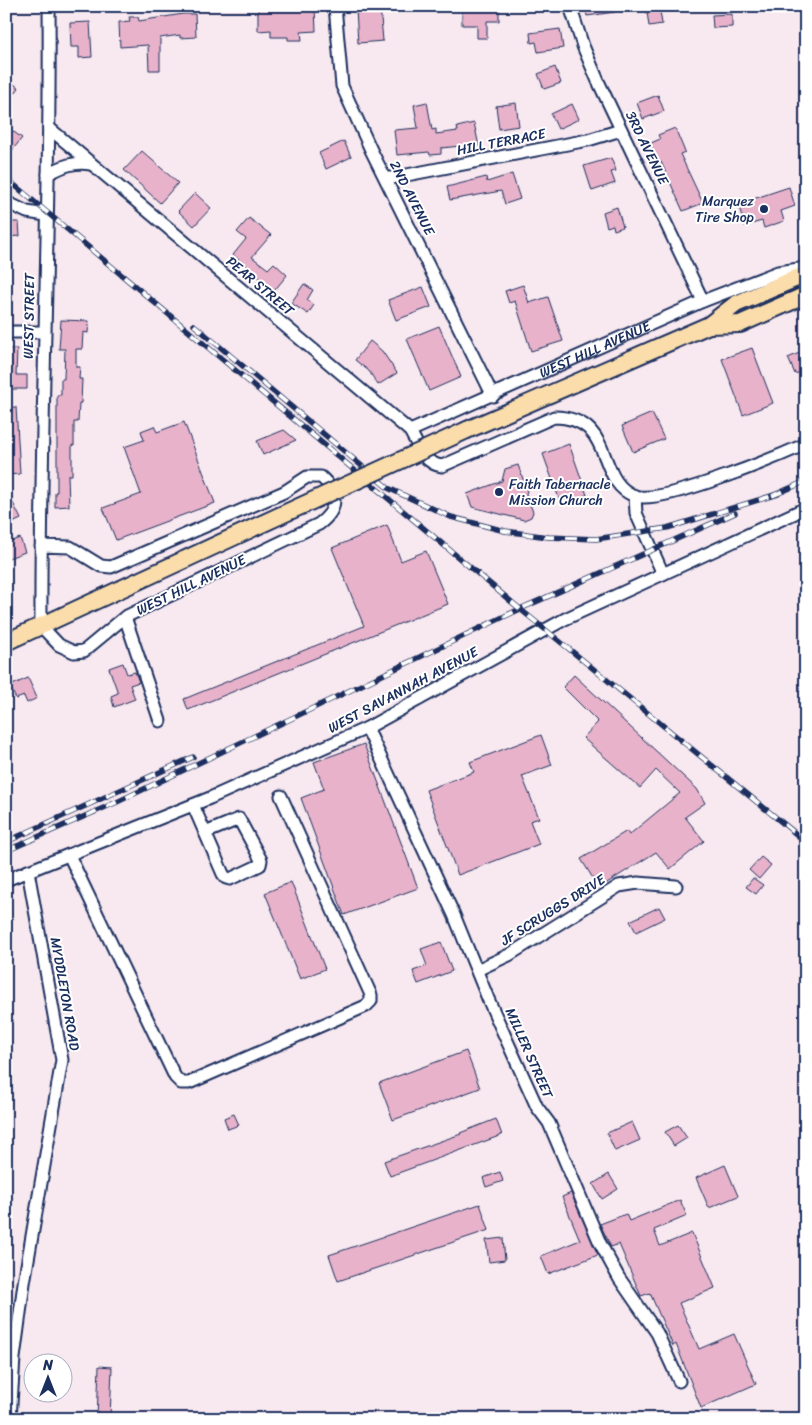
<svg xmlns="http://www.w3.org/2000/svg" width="812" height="1425" font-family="Sriracha,sans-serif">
  <rect width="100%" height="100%" fill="#f8e8ef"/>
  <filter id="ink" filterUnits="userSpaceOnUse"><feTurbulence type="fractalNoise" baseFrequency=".02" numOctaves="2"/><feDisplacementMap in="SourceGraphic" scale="10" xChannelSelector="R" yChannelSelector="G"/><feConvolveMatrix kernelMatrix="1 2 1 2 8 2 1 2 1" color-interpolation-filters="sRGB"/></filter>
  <g filter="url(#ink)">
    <g fill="#e8b2ca" stroke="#1b2f5e">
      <path d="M258,6h22v3l35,-2 1,24 -15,1 1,8h-14v-3h-17v-7l-13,1z"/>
      <path d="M365,6h15l3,35 -25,2 -2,-34 9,-1z"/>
      <path d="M462,6h37v15h-12v17h-10v-13h-15z"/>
      <path d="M585,6h29l1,6 -28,4z"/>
      <path d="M660,11l2,13 -13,2 -2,-14z"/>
      <path d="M183,14h12l1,23 -16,1v-3l-20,3v32h-11l-1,-25 -28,2 -1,-25 11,-1 -1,-4h9l1,4z"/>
      <path d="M732,14v13l-19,1 -1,-13z"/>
      <path d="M90,22l2,35 -13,1v-11h-8l-1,-24z"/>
      <path d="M560,29l3,19 -25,4 -2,-10 -5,1 -1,-10z"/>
      <path d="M555,67l6,16 -17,6 -6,-15z"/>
      <path d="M6,78l13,10 -13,16z"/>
      <path d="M658,95l6,16 -21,8 -6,-16z"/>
      <path d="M427,102l5,28 4,-1v5l22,-3 -1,-4 17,-4 5,23 -17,4 -1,-4 -20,2v6l-11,1 -1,-3 -32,3 -3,-25 24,-2 -4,-23z"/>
      <path d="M516,103l3,23 -20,3 -3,-23z"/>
      <path d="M572,104l7,15 -21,10 -7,-15z"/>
      <path d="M6,126l16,12 -16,20z"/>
      <path d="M675,128l10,24 -5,2 23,49 -20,8 -22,-49 -3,2 -9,-20 11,-5 -2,-4z"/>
      <path d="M344,141l7,16 -25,12 -7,-16z"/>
      <path d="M142,151l36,32 -18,20 -36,-33z"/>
      <path d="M611,158l5,13 -5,1 4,11 -23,8 -8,-25z"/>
      <path d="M512,174l8,25 -15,5 -4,-13 -51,9 -3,-13 39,-10 1,5z"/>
      <path d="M789,187l6,19 -14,5 3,10 -20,7 -2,-7 -17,5 -7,-22z"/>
      <path d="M195,193l16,15 -17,18 -16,-15z"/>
      <path d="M617,207l6,20 -9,3 -1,-5 -6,2 -4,-15z"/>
      <path d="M249,218l22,17 -19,22 16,12 6,-6 13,12 -13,16 -41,-36 13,-16 -9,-7z"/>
      <path d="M6,222h13l1,14 -14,1z"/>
      <path d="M304,284l9,6 -6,10 7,5 -6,9 -17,-11z"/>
      <path d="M523,285l6,18 19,-6 15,44 -32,10 -16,-50 -6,2 -4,-12z"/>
      <path d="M423,287l8,20 -35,13 -8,-20z"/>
      <path d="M61,320l28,1 -1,12 -5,-1 -1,17h-6v18h4l-1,12h3l-1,24h-2l-1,19h-4v24l-2,-1v30h-4l1,31 -14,1v-15h2v-97h4v-16h3l1,-30h-6z"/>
      <path d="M439,326l22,51 -32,14 -22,-52z"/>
      <path d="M370,341l12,10 15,22 -19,12 -9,-14 -14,-11z"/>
      <path d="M752,348l21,55 -30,12 -21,-56z"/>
      <path d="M6,349h11l-1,26h11v14h-21z"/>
      <path d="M806,350v20l-11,4 -7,-16z"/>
      <path d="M16,407l4,67 -14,1v-67z"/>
      <path d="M652,413l12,26 -31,13 -11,-26z"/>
      <path d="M184,422l31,81 -99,37 -13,-32 38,-14 -17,-47 20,-7 -3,-9 13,-5 3,6z"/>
      <path d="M284,430l12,10 -33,15 -6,-14z"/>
      <path d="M569,444l18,51 -26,9 -18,-50z"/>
      <path d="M518,465l9,25 -1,4 7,18 -2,5 -7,3 -52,-13 -5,-13 35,-13 3,-12z"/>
      <path d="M13,503l8,16 -15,7v-20z"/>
      <path d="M387,525l14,36 25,-10 22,53 -260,106 -4,-11 180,-73 -32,-78z"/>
      <path d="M20,538l5,14 -19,7v-16z"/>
      <path d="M123,663l4,11 8,-2 4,10 -9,3 5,14 -21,8 -3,-11 7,-3 -9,-25z"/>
      <path d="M574,675l123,114 8,14 -20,14 19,24 -34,28 -14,-17 -57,36 -18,-29 46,-28 2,4 51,-42 -24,-23 -16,18 -57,-50 15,-16 -35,-35z"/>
      <path d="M28,678l9,20 -10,5 -3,-7 -8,3 -6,-13z"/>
      <path d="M541,735l11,30 -30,11 17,42 -9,3 9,23 -81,31 -32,-85 48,-18 -4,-10z"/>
      <path d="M364,744l54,144 -74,27 -43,-117 23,-9 -10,-27z"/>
      <path d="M761,857l10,8 -12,14 -10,-9z"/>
      <path d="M753,878l10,7 -7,9 -10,-7z"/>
      <path d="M291,882l34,87 -25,10 -35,-86z"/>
      <path d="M659,907l6,11 -29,14 -6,-11z"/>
      <path d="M441,942l11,29 -34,13 -5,-13 14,-5 -6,-17z"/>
      <path d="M466,1051l14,37 -87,32 -14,-37z"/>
      <path d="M234,1114l5,11 -11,4 -4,-11z"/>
      <path d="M496,1119l6,16 -112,41 -6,-15 77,-27 -1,-1z"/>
      <path d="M632,1122l8,18 -25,11 -8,-18z"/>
      <path d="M678,1125l9,13 -13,8 -9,-14z"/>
      <path d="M725,1165l13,31 -29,12 -13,-30z"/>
      <path d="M500,1172l3,9 -17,6 -3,-9z"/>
      <path d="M609,1174l9,15 -16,10 -9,-15z"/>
      <path d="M571,1193l27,62 -50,19 -7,-18 39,-16 -18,-43z"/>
      <path d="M680,1200l7,16 -33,14 6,16 32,-13 23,55 -36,15 20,46 35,-15 22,50 -55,24 -25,-64 -3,2 -23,-53 -9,3 -22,-52 -8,3 -11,-23 26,-10 3,7z"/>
      <path d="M480,1204l9,26 -151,51 -9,-26z"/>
      <path d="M503,1238l2,22 -16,2 -3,-22z"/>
      <path d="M99,1366l13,1 -2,52h-13z"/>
    </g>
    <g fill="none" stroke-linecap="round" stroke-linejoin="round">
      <defs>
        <g id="minor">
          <path d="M335,6l7,80 29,64 122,246"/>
          <path d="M570,6l13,40 15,35 105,220"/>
          <path d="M49,128l361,303c8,14 14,33 32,35l112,-49c63,1 40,64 81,79 27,9 142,-39 171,-52"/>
          <path d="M48,174c15,-8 26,-13 43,-10"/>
          <path d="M386,179l202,-39 33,-10"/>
          <path d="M6,202l21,10 19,3"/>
          <path d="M6,332h38"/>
          <path id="s1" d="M410,431l293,-130 75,-29 28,-4"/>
          <path d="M635,496l1,17 27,61"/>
          <path d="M41,546l29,1 31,19 10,1 173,-75 23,-15h14c18,16 17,33 -2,47l-194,93 -41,34 -10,1 -15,-7 -18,-19c-1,-206 10,-413 8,-620"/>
          <path d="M125,617l35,104"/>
          <path d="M367,728l87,187 35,86 48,106 12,16 51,120 19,35 38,55 22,48"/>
          <path d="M193,805l30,69 3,4 4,1 30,-14 1,-5 -22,-41 -34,14"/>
          <path d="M69,855l106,222 6,6h8l177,-77 5,-5v-6l-90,-199"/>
          <path d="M6,880l204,-82 157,-70 198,-109 241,-111"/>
          <path d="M477,970l32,-15 110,-69 19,-3 38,3"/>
          <path d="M10,1419l4,-61 10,-75 38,-223 -34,-189"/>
        </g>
        <g id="highway">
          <path d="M709,325l31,-1 66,-29"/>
          <path d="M467,430l242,-105 27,-21 70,-30"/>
          <path d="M6,642l273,-126"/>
        </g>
      </defs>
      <use href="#minor" stroke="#1b2f5e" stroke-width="15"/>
      <use href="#highway" stroke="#1b2f5e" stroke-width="20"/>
      <use href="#minor" stroke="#fff" stroke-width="11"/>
      <use href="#highway" stroke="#fbddab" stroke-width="16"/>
      <defs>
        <g id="rail">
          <path d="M6,178l514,431 286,233"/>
          <path d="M194,325l194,163 63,29 54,14 43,6 48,2 71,-11 111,-34"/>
          <path d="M772,496l34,-15"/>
          <path d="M6,842l187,-85"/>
          <path d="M6,851l111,-49 403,-193 215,-96"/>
        </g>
      </defs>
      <use href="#rail" stroke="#1b2f5e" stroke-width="5.5"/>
      <use href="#rail" stroke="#fff" stroke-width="4" stroke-dasharray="11" stroke-linecap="butt"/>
      <defs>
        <path id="highway-bridge" d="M279,516l188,-86"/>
      </defs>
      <use href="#highway-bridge" stroke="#1b2f5e" stroke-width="20" stroke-linecap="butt"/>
      <use href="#highway-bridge" stroke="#fbddab" stroke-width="16"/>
    </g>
  </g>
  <g fill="#1b2f5e" stroke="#fff" stroke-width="2">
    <circle cx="764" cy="209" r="5"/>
    <circle cx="499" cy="492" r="5"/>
  </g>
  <g text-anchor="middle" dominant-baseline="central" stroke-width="4" stroke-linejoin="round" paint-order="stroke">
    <g font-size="14" fill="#1b2f5e" stroke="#fff">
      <text transform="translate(501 142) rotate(-11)">HILL TERRACE</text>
      <text transform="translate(647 148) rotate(64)">3RD AVENUE</text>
      <text transform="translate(412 198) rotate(63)">2ND AVENUE</text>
      <text transform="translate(260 286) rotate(40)">PEAR STREET</text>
      <text transform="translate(29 316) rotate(-89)">WEST STREET</text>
      <text stroke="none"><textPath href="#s1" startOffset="202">WEST HILL AVENUE</textPath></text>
      <text transform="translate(191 585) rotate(-26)">WEST HILL AVENUE</text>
      <text transform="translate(403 690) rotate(-28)">WEST SAVANNAH AVENUE</text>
      <text transform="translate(553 910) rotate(-32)">JF SCRUGGS DRIVE</text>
      <text transform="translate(65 994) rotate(80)">MYDDLETON ROAD</text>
      <text transform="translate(529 1053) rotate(66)">MILLER STREET</text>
    </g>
    <g font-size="14" fill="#1b2f5e" stroke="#fff" text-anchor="end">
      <text x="754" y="201">Marquez<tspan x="754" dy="16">Tire Shop</tspan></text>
      <text x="509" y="484" text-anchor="start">Faith Tabernacle<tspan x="509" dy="16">Mission Church</tspan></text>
    </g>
  </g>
  <rect width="812" height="1425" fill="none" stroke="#fff" stroke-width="25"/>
  <rect x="12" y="12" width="787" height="1400" fill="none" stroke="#1b2f5e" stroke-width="2" filter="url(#ink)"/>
  <g transform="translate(48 1378)"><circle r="24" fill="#ffffff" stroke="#a4acbf"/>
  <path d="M0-4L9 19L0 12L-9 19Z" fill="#1b2f5e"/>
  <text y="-8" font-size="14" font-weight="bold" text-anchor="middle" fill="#1b2f5e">N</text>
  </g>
</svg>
